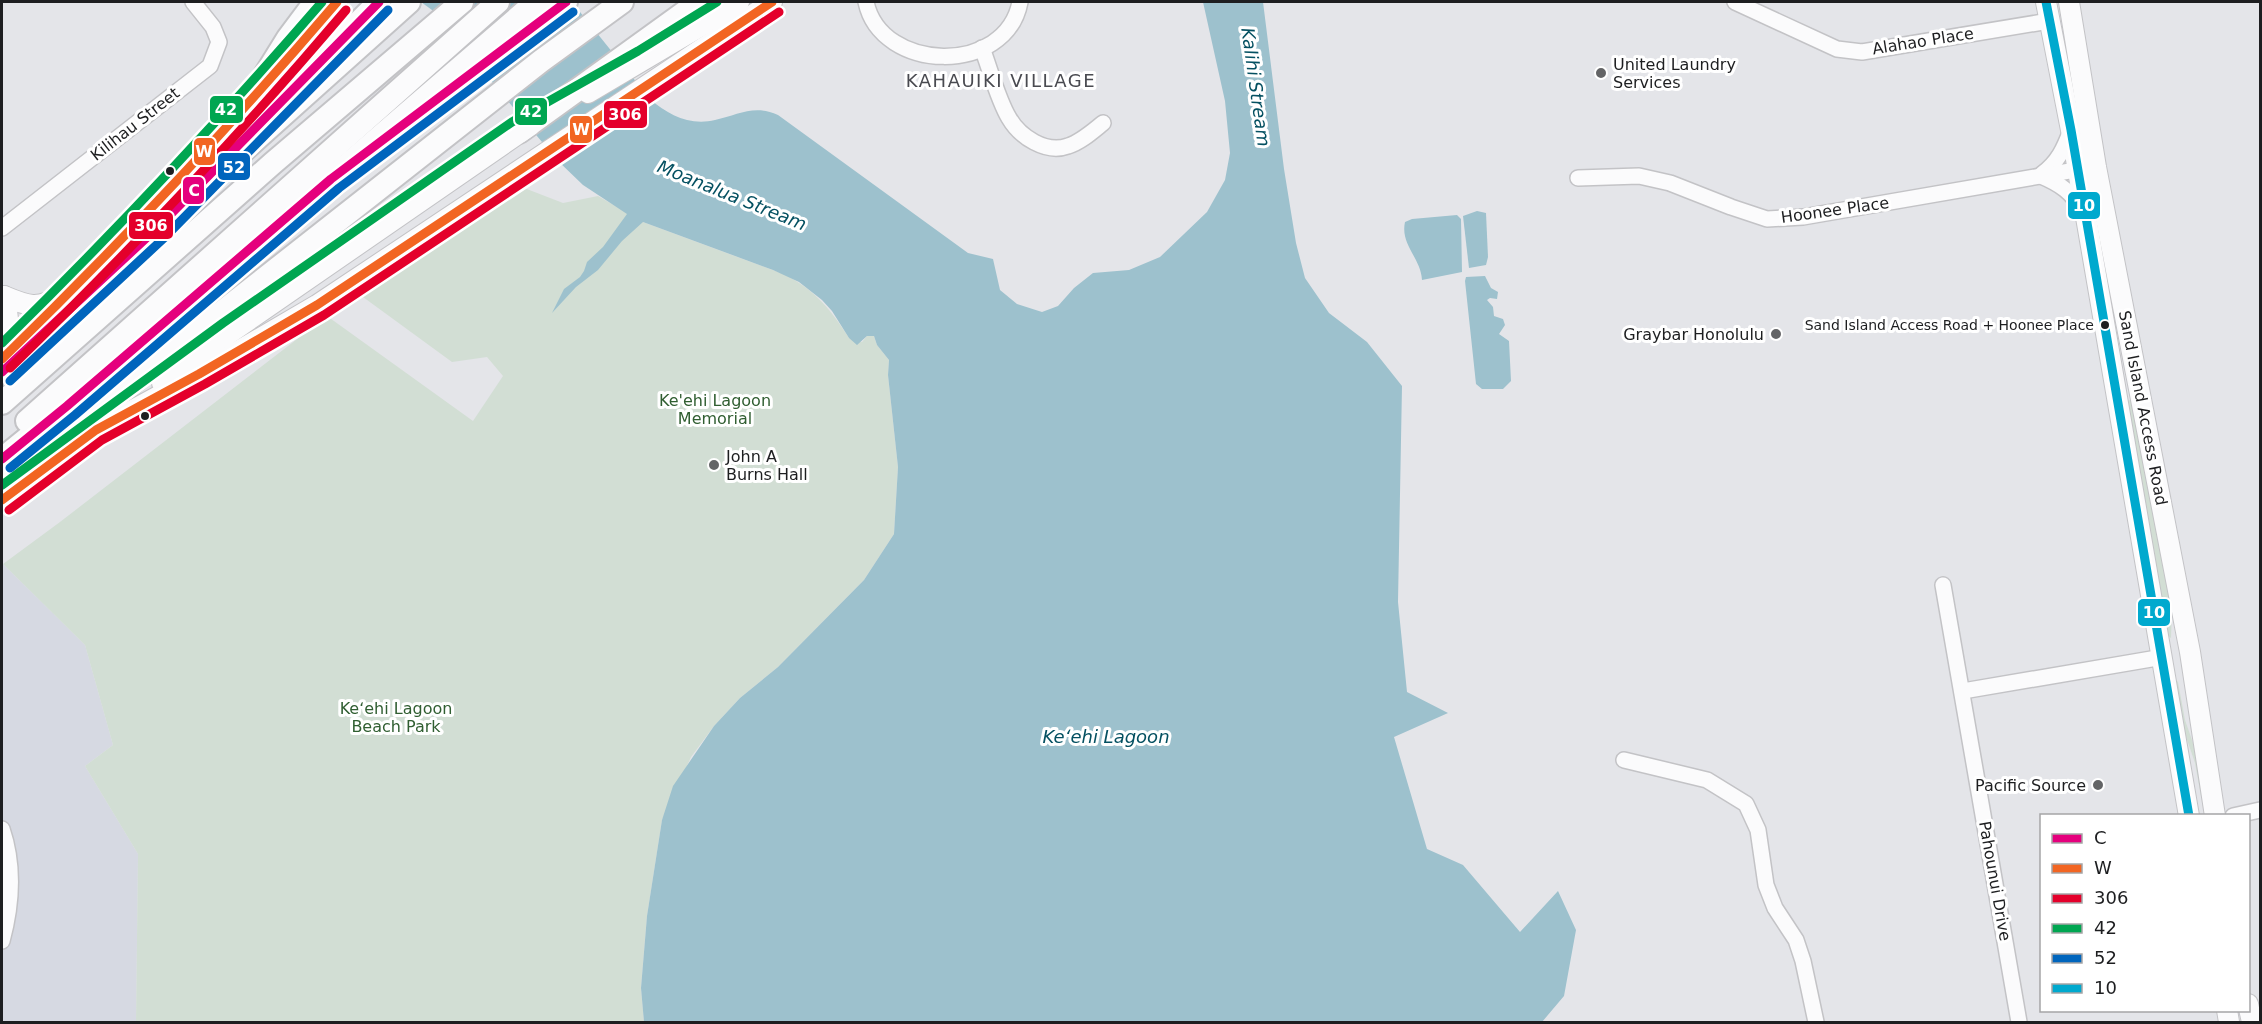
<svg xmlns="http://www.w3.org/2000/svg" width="2262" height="1024" font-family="'DejaVu Sans',sans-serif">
  <rect width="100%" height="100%" fill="#e4e5e9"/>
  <path fill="#d6d9e2" d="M2,563l83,82 28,100 -28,21 53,88 -2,168h-134z"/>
  <g fill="#d2ded4">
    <path d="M519,186l44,17 35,-7 45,26 143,53c31,17 45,35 63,63l13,4 5,-6h7l3,9 12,15 -1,15 10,92 -4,67 -30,46 -86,87 -38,31 -26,28 -23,31 -29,63 -15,96 -6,72 3,34h-508l2,-168 -53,-88 28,-21 -28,-100 -82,-81 57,-42 267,-206 146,105 30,-45 -16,-19 -35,5 -89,-65z"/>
    <path d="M2130,400l4,1 38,209 -1,28 -4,-3 -40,-234z"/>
    <path d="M2176,680l2,2 7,38 14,40 5,39 -3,-3 -6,-33 -14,-41 -7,-40z"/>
  </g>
  <g fill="#9dc1cd">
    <path d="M421,2h151l78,97c18,16 40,27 65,21 23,-5 39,-16 63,-5l190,138 25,6 7,31 17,14 25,8 16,-6 16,-18 19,-15 36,-3 31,-13 47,-45 18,-32 5,-27 -5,-52 -22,-99h60l21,167 12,74 9,35 24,35 38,29 35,44 -4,216 9,90 41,21 -54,24 33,112 36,16 57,67 38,-41 18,39 -12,66 -22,26h-898l-3,-34 6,-72 15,-96 11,-34 41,-60 26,-28 38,-31 86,-87 30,-46 4,-67 -10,-92 1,-15 -12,-15 -3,-9h-7l-10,9 -8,-7 -17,-27 -10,-11 -23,-18 -26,-12 -130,-48 -21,19 -24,29 -22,17 -24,26 12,-24 16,-12 4,-6 3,-9 16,-15 24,-33 -44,-29 -26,-25 -125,-150z"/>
    <path d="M1477,211l9,2 2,44 -2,8 -17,3 -6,-52z"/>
    <path d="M1457,215l4,4 1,53 -40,8c-1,-22 -22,-35 -17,-58l7,-3z"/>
    <path d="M1485,276l6,12 7,4 -1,7 -7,-1 -3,2 6,7 1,9 9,3 2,6 -6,9 10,7 2,40 -8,8h-21l-6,-5 -11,-103 1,-4z"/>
  </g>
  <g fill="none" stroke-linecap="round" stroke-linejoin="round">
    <defs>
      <g id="minor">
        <path d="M866,2c15,71 140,74 154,0"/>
        <path d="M1735,2l102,47 25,3 187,-31"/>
        <path d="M982,48c8,21 16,52 27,70 11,19 37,36 59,28 13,-4 25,-15 35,-23"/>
        <path d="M2042,174c16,-12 22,-25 29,-44"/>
        <path d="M2041,176c19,8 31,16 42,35"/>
        <path d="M1578,178l61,-2 31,7 61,24 36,12 36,-2 284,-49"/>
        <path d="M2,228l208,-162 9,-24 -6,-15 -20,-25"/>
        <path d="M1943,585l76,437"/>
        <path d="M1963,691l200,-34"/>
        <path d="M1624,760l83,20 39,24 12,26 8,55 9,23 21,32 7,21 13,61"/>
        <path d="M2233,816l27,-6"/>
        <path d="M2,829c13,38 10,75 0,112"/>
      </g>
      <g id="major">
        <path d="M2046,2l25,128 118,686"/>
        <path d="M2069,2l27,165 94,485 25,164"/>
        <path d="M588,93l130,-77 21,-14"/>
        <path d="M4,296c24,10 33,14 57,0"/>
        <path d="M2,355c8,-26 8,-33 2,-59"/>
        <path d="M5,356c116,-112 229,-231 332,-354"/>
        <path d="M162,383l68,-50 301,-208"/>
        <path d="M2,500l94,-70 103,-56 118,-69 455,-303"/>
        <path d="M2248,1004l4,18"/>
        <path d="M2227,1010l2,12"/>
      </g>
      <g id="highway">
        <path d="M478,68l88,-66"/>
        <path d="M286,94l93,-92"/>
        <path d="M246,106l42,-68 27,-36"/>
        <path d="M519,132l180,-130"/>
        <path d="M2,372l69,-62 85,-81 253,-227"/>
        <path d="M2,403l271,-240 189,-161"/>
        <path d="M27,421l471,-419"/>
        <path d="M2,459l65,-53 469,-404"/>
        <path d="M2,485l539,-424 81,-59"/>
      </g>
    </defs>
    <use href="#minor" stroke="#c3c3c6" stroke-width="18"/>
    <use href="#major" stroke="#c3c3c6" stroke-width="22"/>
    <use href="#highway" stroke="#c3c3c6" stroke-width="26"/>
    <use href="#minor" stroke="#fbfbfc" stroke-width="15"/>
    <use href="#major" stroke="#fbfbfc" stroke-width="20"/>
    <use href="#highway" stroke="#fbfbfc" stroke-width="22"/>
    <defs>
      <g id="bus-1">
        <path d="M2,372l154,-143 223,-227"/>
        <path d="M2,459l65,-53 264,-227 235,-177"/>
      </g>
      <g id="bus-2">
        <path d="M2,359c117,-114 229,-233 335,-357"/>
        <path d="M2,500l94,-70 103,-56 118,-69 455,-303"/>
      </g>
      <g id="bus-3">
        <path d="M10,368c118,-115 230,-233 336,-358"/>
        <path d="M9,510l93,-70 103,-56 119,-69 455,-303"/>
      </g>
      <g id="bus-4">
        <path d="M2,343c111,-109 218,-223 320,-341"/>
        <path d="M2,485l221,-162 289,-201 126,-71 79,-49"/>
      </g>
      <g id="bus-5">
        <path d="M10,381l154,-143 224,-228"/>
        <path d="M10,468l65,-53 264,-227 234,-176"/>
      </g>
      <path id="bus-6" d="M2046,2l25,128 118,686"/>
    </defs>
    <use href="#bus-1" stroke="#fff" stroke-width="14"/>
    <use href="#bus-2" stroke="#fff" stroke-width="14"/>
    <use href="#bus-3" stroke="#fff" stroke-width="14"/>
    <use href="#bus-4" stroke="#fff" stroke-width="14"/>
    <use href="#bus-5" stroke="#fff" stroke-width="14"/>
    <use href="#bus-6" stroke="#fff" stroke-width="14"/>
    <use href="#bus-1" stroke="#e5007d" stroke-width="9"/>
    <use href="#bus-2" stroke="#f26522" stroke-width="9"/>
    <use href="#bus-3" stroke="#e4002b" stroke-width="9"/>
    <use href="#bus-4" stroke="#00a651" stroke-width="9"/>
    <use href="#bus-5" stroke="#0065bd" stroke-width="9"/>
    <use href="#bus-6" stroke="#00a9ce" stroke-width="9"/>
  </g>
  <g fill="#636466" stroke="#fff" stroke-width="2">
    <circle cx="1601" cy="73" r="6"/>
    <circle cx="1776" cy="334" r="6"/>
    <circle cx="714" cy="465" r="6"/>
    <circle cx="2098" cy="785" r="6"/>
  </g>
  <g fill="#1d1e20" stroke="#fff" stroke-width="2">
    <circle cx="170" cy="171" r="5"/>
    <circle cx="2105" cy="325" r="5"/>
    <circle cx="145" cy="416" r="5"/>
  </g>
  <g text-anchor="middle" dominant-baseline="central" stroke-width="6" stroke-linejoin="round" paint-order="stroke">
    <g font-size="14" fill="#1d1e20" stroke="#fff" text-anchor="end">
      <text x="2094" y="325">Sand Island Access Road + Hoonee Place</text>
    </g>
    <g font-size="16" fill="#1d1e20" stroke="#fff">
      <text transform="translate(1923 41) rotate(-9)">Alahao Place</text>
      <text transform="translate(135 124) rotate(-38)">Kilihau Street</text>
      <text transform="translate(1835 210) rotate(-8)">Hoonee Place</text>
      <text transform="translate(2143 408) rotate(79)">Sand Island Access Road</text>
      <text transform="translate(1995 881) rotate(80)">Pahounui Drive</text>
    </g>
    <g font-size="16" fill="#1d1e20" stroke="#fff" text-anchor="start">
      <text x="1613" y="64">United Laundry<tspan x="1613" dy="18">Services</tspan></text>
      <text x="1764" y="334" text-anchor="end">Graybar Honolulu</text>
      <text x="726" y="456">John A<tspan x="726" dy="18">Burns Hall</tspan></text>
      <text x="2086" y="785" text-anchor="end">Pacific Source</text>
    </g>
    <g font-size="16" fill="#305e31" stroke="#fff">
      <text x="715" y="400">Ke'ehi Lagoon<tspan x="715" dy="18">Memorial</tspan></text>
      <text x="396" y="708">Keʻehi Lagoon<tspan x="396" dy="18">Beach Park</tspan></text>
    </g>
    <g font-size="18" letter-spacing="1.5" fill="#494a50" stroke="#fff">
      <text x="1001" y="80">KAHAUIKI VILLAGE</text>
    </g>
    <g font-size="18" font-style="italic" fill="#045061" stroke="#fff">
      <text transform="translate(1256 87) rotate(82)">Kalihi Stream</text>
      <text transform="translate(732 195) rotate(22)">Moanalua Stream</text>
      <text x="1106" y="736">Keʻehi Lagoon</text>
    </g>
  </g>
  <g stroke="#fff" stroke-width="2">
    <rect x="209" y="95" width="35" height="29" rx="6" fill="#00a651"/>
    <rect x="514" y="97" width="34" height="29" rx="6" fill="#00a651"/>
    <rect x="603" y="100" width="45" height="29" rx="6" fill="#e4002b"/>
    <rect x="569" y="115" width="24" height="29" rx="6" fill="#f26522"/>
    <rect x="193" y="137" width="23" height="29" rx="6" fill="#f26522"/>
    <rect x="217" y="152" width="34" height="29" rx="6" fill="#0065bd"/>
    <rect x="182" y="176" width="23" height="29" rx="6" fill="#e5007d"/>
    <rect x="2067" y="191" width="34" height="29" rx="6" fill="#00a9ce"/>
    <rect x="128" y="211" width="46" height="29" rx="6" fill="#e4002b"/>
    <rect x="2137" y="598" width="34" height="29" rx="6" fill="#00a9ce"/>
  </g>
  <g font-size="16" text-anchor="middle" font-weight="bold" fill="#fff">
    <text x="226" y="115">42</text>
    <text x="531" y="117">42</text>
    <text x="625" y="120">306</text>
    <text x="581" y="135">W</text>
    <text x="204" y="157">W</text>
    <text x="234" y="173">52</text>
    <text x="194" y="196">C</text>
    <text x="2084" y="211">10</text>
    <text x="151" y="231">306</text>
    <text x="2154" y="618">10</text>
  </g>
  <rect width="2262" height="1024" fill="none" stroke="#1d1e20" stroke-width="6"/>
  <rect x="2040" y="814" width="210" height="198" fill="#ffffff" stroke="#a5a5a6" stroke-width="1.5"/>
  <rect x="2052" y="834" width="30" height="9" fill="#e5007d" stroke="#a5a5a6" stroke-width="1.5"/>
  <text x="2094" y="844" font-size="18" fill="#1d1e20">C</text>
  <rect x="2052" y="864" width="30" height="9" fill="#f26522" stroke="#a5a5a6" stroke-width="1.5"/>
  <text x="2094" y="874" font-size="18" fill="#1d1e20">W</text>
  <rect x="2052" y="894" width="30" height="9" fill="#e4002b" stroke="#a5a5a6" stroke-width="1.5"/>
  <text x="2094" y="904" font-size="18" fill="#1d1e20">306</text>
  <rect x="2052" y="924" width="30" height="9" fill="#00a651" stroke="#a5a5a6" stroke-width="1.5"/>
  <text x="2094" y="934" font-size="18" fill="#1d1e20">42</text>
  <rect x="2052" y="954" width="30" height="9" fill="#0065bd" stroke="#a5a5a6" stroke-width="1.5"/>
  <text x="2094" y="964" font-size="18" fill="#1d1e20">52</text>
  <rect x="2052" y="984" width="30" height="9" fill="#00a9ce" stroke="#a5a5a6" stroke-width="1.5"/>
  <text x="2094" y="994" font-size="18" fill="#1d1e20">10</text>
</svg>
